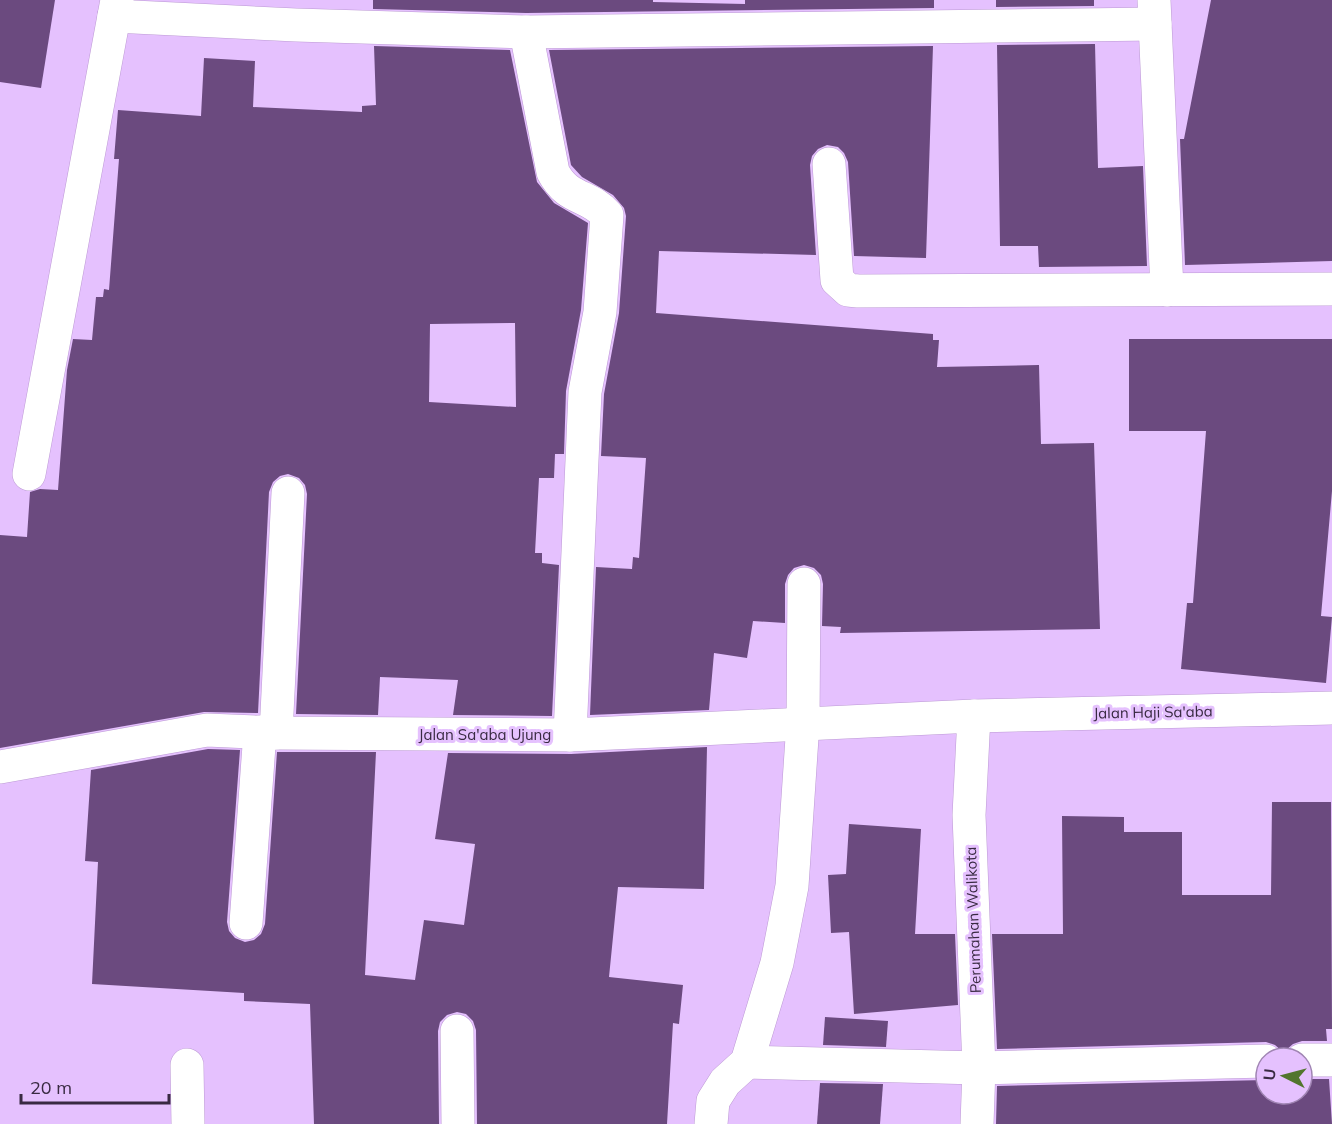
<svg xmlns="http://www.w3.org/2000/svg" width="1332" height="1124" font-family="Mulish,sans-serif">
  <rect width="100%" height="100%" fill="#e5c1fe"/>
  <g fill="#6b4a7f" fill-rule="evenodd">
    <path d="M0,0h55l-14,88 -41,-6z"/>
    <path d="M373,0h280v2l92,2v-4h189v8l-408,5 -153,-4z"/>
    <path d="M996,0h98v6l-98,1z"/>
    <path d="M1211,0h121v261l-147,4 -5,-126h4z"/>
    <path d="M1095,44l3,124 45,-2 4,100 -108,1 -1,-21h-38l-3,-201z"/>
    <path d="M374,46l136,4 27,132 17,21 34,20 -7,87 -15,81 -2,63h-9l-1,24h-15l-4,75h7v10l17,2 -7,151 -99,-1 5,-35 -78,-3 -2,38 -82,-1 11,-220 -2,-9 -6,-7 -11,-4 -8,2 -7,6 -4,10 -11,221 -54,-1 -204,36v-213l27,2 3,-45 10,-3 18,1 9,-120 6,-31 19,1 4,-43h7l1,-8 5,1 10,-131h-5l4,-49 83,6 3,-58 51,3 -2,46 109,5v-6l14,-1zM515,323l1,84 -87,-5 1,-78z"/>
    <path d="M933,46l-7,212 -72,-2 -6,-94 -4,-9 -6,-6 -11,-2 -9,4 -6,7 -2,9 6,90 -157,-4 -3,62 277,21v6h6l-2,27 102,-2 2,79 53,-1 6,186 -260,4 1,-6 -19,-1 1,-42 -2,-9 -7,-7 -10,-3 -10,3 -6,7 -3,9v39l-32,-2 -6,37 -33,-5 -5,57 -119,5 6,-148 36,2 1,-12 6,1 7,-100 -45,-2 3,-62 15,-81 7,-97 -2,-8 -11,-13 -31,-18 -11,-12 -22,-115z"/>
    <path d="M1129,339h203v152l-11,125 11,1 -6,66 -145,-14 6,-66h6l13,-172h-77z"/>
    <path d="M707,747l-3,142 -86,-2 -9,90 74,8 -4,39 -6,-1 -6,101h-190l-1,-94 -3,-9 -7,-7 -9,-2 -10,3 -7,7 -2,9 1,93h-125l-4,-120 -66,-3v-8l-152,-9 6,-122 -13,-1 6,-91 117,-21 32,1 -13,172 2,9 6,7 10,4 9,-2 7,-6 4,-10 12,-172h99l-11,223 50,5 9,-60 40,5 11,-81 -40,-5 13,-86 123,1z"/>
    <path d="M1272,802h59l1,227h-6l1,12h-25l-9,3 -7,6 -2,7 -2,-6 -7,-6 -9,-3 -269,7 -5,-115h71l-1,-118 62,1v15h58v63h89z"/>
    <path d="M849,824l72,5 -6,105h40l3,71 -104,9 -5,-82 -18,1 -3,-58 18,-1z"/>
    <path d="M825,1017l63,4 -2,26 -63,-2z"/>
    <path d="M1302,1079h27l3,45h-336l1,-38 269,-6v14h36z"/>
    <path d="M820,1083l63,1 -3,40h-63z"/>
  </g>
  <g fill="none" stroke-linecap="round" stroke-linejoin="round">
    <defs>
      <g id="minor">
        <path d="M1154,0l13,290"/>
        <path d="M114,16l182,9 230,7 629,-8"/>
        <path d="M526,32l27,140c15,29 36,22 54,43l-7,97 -15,80 -15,343"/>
        <path d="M829,164l8,116 11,10 10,1 474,-2"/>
        <path d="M29,474l88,-474"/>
        <path d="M974,716l-5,99 10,253 -2,56"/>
        <path d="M276,733l12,-240"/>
        <path d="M0,767l207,-37 69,3 294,2 404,-19 358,-8"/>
        <path d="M246,923l14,-191"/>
        <path d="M457,1031l1,93"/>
        <path d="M1302,1060h30"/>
        <path d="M747,1062l232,6 287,-7"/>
        <path d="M187,1065l1,59"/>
        <path d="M711,1124l2,-23 12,-19 22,-20 30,-99 15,-77 11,-163 1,-139"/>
      </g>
    </defs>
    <use href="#minor" stroke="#bc99d4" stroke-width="34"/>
    <use href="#minor" stroke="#fff" stroke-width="33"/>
  </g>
  <g text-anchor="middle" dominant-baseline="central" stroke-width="6" stroke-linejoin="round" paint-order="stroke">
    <g font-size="15" fill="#392a42" stroke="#e5c1fe">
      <text transform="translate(1153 712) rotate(-1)">Jalan Haji Sa'aba</text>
      <text x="485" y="734">Jalan Sa'aba Ujung</text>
      <text transform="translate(973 920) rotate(-92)">Perumahan Walikota</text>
    </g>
  </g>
  <g transform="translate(1284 1076) rotate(276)"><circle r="28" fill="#e5c1fe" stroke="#a085b3" stroke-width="1.5"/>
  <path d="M0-4.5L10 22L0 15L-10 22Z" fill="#52752d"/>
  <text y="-9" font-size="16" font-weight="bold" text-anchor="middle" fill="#392a42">U</text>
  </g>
  <path d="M21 1094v9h148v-9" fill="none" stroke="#392a42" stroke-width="3"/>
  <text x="30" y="1094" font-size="18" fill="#392a42" stroke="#e5c1fe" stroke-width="4.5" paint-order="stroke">20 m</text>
</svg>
